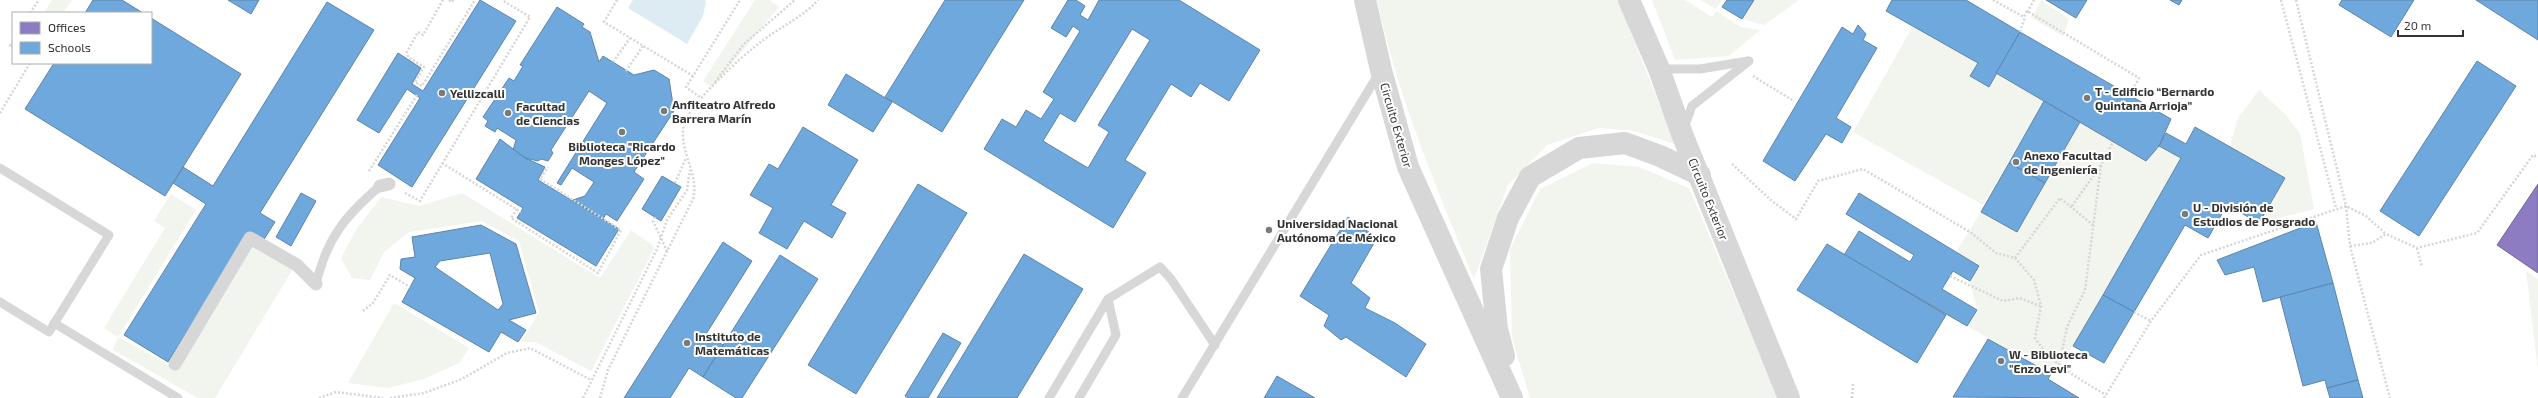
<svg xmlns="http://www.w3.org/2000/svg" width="2538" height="398" font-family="'Exo 2',sans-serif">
  <rect width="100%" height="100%" fill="#fff"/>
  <g fill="#f1f5ed">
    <path d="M52,0h20l-9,13h-19z"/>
    <path d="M755,0h14l10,7 -67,80 -9,-6z"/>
    <path d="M1377,0h241l57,144 -41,-13 -35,-3 -52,17 -39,40 -34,94c-38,-92 -76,-182 -97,-279z"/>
    <path d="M1652,0h33l27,17 4,-6 25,16 19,3 -31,26 -54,4z"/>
    <path d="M1700,0h22l-6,9z"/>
    <path d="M1754,0h45l-35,25 -22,-6z"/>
    <path d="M2041,0l28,19 -6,17 -31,-18z"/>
    <path d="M1913,26l65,37 -7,13 17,11 8,-14 48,28 -61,104 -130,-73z"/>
    <path d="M2259,90l27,25 14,19 14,75 -55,14 26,-45 -55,-32 8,-28z"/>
    <path d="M2080,122l66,39 13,-15 22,12 -108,188 -22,28 -84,-48 10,-16 -7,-29 9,-15 -23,-14 25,-40 36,20z"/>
    <path d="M1593,163l46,4 50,21 89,210h-248l-18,-60 -2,-89 30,-60z"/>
    <path d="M462,193l138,85 31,-48 24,17 -64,124 -56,-29h-14l18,-30 -20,-71 -37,-20 -73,11 -25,20 -14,28 -18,-2 -11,-20 15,-28 25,-33 38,9z"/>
    <path d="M171,194l25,16 -78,127 59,32 75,-127 42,25 -79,131h-17l-85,-48 5,-13 -14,-9 61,-100 -11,-7z"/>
    <path d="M2526,271l12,8v91z"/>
    <path d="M394,303l75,45 -10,15 -35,16 -36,9 -40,-5z"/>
  </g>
  <path fill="#ddebf3" d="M633,0h72l1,2 -3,14 -16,28 -59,-36z"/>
  <path fill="#8e7cc3" stroke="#736698" d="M2538,184v89l-41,-28z"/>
  <g fill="#6fa8dc" stroke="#5d85a9" fill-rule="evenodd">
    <path d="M93,0h29l21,13h-58z"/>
    <path d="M228,0h31l-8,14z"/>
    <path d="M480,0l36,21 -104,166 -34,-22 42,-67 -13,-9 -28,44 -22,-13 41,-67 23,15 -9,16 11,7z"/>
    <path d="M945,0h79l-82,132 -57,-35z"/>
    <path d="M1068,0h8l9,6 -5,9 8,5 11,-20h80l81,50 -31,51 -29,-18 -9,14 -20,-13 -46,76 21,13 -33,55 -129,-79 18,-30 14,8 10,-17 15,9 13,-20 -11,-7 37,-61 -7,-5 -7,11 -15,-9zM1132,29l18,11 -52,85 11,7 -21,36 -45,-27 17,-28 15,9z"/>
    <path d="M1727,0h27l-12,19 -20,-12z"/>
    <path d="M1892,0h74l54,32 -31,55 -19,-11 8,-13 -92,-52z"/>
    <path d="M2046,0h41l-11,18z"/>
    <path d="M2170,0h12l-3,5z"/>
    <path d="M2342,0h72l-23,37 -52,-32z"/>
    <path d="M2476,0h62v40z"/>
    <path d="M327,2l47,28 -114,183 15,9 -14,22 -14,-9 -79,127 -44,-27 82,-131 -33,-21 10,-16 30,19z"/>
    <path d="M557,7l27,17 -2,3 8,5 9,30 4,-6 31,19 20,-5 15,9 5,32 -40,61 10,7 -27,42 -11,-7 -3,5 -30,-19 12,-4 9,-14 -22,-14 -11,17 -4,-2 50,-80 -18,-12 -38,59 2,3 -5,8 -7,-2 -3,2 -13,-3 -12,-8 3,-10 -19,-12 -2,4 -10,-6 3,-5 -5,-4 26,-39 5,3 9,-15 -3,-1z"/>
    <path d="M151,18l90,56 -76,122 -140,-87 29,-46h97z"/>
    <path d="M1858,25l8,9 -3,6 14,8 -41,70 15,9 -9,16 -16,-9 -31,47 -32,-20 79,-134 11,7z"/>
    <path d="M2020,32l151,87 -12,27 -13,15 -150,-88z"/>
    <path d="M2477,61l39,25 -97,150 -39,-25z"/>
    <path d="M846,74l46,28 -19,30 -45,-27z"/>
    <path d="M2044,101l36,21 -35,61 -36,-20z"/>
    <path d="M803,127l55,33 -27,45 15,8 -14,25 -28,-17 -17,28 -28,-16 14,-25 -23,-13 19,-31 9,5z"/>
    <path d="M2195,127l90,51 -26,45 -32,-18 -19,33 -23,-13 -51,87 -31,-17 78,-137 -22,-12 7,-13 20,11z"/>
    <path d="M500,139l25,19 20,9 -7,13 81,49 -23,37 -79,-48 6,-10 -47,-29z"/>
    <path d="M2009,163l36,20 -28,49 -36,-20z"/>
    <path d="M662,176l19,11 -20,34 -19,-12z"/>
    <path d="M918,184l49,29 -111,181 -48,-29z"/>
    <path d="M301,193l15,8 -25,45 -15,-9z"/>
    <path d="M1859,193l120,73 -9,15 -17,-10 -11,18 35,21 -10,16 -123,-71 15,-24 51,31 4,-7 -68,-41z"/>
    <path d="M1348,217l29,21 -26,45 19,15 -5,10 30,15 31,21 -20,33 -60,-40 -5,3 -17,-14 5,-11 -29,-19z"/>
    <path d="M2316,222l17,61 -70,19 -9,-35 -29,8 -8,-15z"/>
    <path d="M481,225l35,19 20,69 -27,7 17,10 -8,12 -17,-10 -12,20 -87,-50 13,-24 -15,-9 1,-10 14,-2 -3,-20zM490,253l13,51 -5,6 -63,-43 5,-6z"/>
    <path d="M723,242l29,19 -46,73 17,11 -20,32 -14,-9 -19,30h-46z"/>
    <path d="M1827,244l119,71 -29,48 -120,-73z"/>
    <path d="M1024,254l59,35 -66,109h-80z"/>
    <path d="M780,255l38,24 -76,119h-6l-33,-21z"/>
    <path d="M2333,283l25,97 -31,8 -2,-8 -22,6 -23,-89z"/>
    <path d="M2103,295l31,17 -30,51 -31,-17z"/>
    <path d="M943,333l18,10 -33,55h-20l-3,-2z"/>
    <path d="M1988,339l63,35 -3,5 31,19 -126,-1z"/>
    <path d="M1277,376l38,22h-51z"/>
    <path d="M2358,380l5,18h-33l-3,-10z"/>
  </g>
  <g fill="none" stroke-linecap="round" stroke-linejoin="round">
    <g stroke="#d6d6d6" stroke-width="2.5" stroke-dasharray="2 2" stroke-linecap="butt">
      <path d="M443,0l-20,35 -5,-3 -11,20 1,5 16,10 -9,15 7,4 53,-86"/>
      <path d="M449,0l3,2 1,-2"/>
      <path d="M617,0l-13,22 89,54 47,-76"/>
      <path d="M1993,0l31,17 3,-6 112,67 -9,17"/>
      <path d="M2281,0l55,208"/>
      <path d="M2296,0l50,206 4,40 40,152"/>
      <path d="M2027,12l7,-12"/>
      <path d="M30,13l9,-13"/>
      <path d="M2020,32l5,-15"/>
      <path d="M13,41l-3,5 3,2"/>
      <path d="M613,62l17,-24"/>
      <path d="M626,71l17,-25"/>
      <path d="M693,76l-7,11 15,11"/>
      <path d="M1753,76l39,24"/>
      <path d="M715,82l29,-38 51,-44"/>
      <path d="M0,113l30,-50"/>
      <path d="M442,163l79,49"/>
      <path d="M1732,164l40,37 24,18 22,-38 45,-12 107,63 26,21 19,5 19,22 7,26 -6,32c17,27 45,41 71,57"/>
      <path d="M369,171l48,-76"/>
      <path d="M675,183l11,-25"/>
      <path d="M405,193l15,8 110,-184 -28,-17"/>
      <path d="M2072,206l29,-41"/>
      <path d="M517,209l-6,9 87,55 23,-43 -81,-51 8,-12"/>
      <path d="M655,217l-2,4 14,30"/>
      <path d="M2350,246l22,-3 14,-9 31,14 60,-15 56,-78 5,2"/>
      <path d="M2417,248l5,19"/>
      <path d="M2015,258l45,-60 33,27"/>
      <path d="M1950,276l53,25 17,-3 20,8"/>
      <path d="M363,311l10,-8 17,-28 20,12"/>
      <path d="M2134,312l17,9"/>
      <path d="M2059,365l8,-38 18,-37 16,-125 12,-23"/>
      <path d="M319,398l17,-6 47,6"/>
      <path d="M390,398l34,-5 38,-14 45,-26 23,-5 61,32"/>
      <path d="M583,398l74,-149 10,-29 20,-30 3,-20"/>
      <path d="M600,398l8,-28 85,-171c7,-25 -15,-48 -9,-74 5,-21 59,-70 78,-84 18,-14 41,-24 56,-41"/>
      <path d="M1852,398l1,-14"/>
      <path d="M2104,398l47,-77 50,-66 145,-49 20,10 20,18"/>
    </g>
    <g stroke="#d7d7d7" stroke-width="9">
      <path d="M1659,69h41l48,-8"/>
      <path d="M1684,128l8,-22 57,-45"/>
      <path d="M0,168l109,67 -60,97 -49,-30"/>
      <path d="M316,284c11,-46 29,-68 64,-98"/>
      <path d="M54,323l124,75"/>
      <path d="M1049,398l59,-99 52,-32 11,12 44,66"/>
      <path d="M1079,398l37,-63 -8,-36"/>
      <path d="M1182,398l197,-325"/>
    </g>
    <g stroke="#d7d7d7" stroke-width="13">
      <path d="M380,186l9,-2"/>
      <path d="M175,364l75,-126 47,27 19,19"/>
    </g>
    <g stroke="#d7d7d7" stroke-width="22">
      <path d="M1365,0l16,70 27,97 104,231"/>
      <path d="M1629,0l30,69 23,65 107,264"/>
      <path d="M1504,356l-7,-27 -6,-60 17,-51 22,-41 49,-29 46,-5 35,13 40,19"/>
    </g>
  </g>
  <g fill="#7a7a7a" stroke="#fff" stroke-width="1.5">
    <circle cx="442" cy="93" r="4"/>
    <circle cx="2087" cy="98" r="4"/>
    <circle cx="664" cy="111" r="4"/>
    <circle cx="508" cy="113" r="4"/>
    <circle cx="622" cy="132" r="4"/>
    <circle cx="2016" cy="162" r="4"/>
    <circle cx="2185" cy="214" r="4"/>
    <circle cx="1269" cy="230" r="4"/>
    <circle cx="687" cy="343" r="4"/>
    <circle cx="2001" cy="361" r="4"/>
  </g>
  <g text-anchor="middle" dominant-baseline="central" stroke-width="4" stroke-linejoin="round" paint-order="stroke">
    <g font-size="12" font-weight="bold" fill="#333" stroke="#fff" text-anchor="start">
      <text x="2095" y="91">T - Edificio “Bernardo<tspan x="2095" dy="14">Quintana Arrioja”</tspan></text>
      <text x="450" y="93">Yellizcalli</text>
      <text x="672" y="104">Anfiteatro Alfredo<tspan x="672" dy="14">Barrera Marín</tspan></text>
      <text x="516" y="106">Facultad<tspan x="516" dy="14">de Ciencias</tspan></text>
      <text x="622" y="146" text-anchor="middle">Biblioteca "Ricardo<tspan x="622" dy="14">Monges López"</tspan></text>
      <text x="2024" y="155">Anexo Facultad<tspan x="2024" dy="14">de Ingeniería</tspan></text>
      <text x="2193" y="207">U - División de<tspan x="2193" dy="14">Estudios de Posgrado</tspan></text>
      <text x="1277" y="223">Universidad Nacional<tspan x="1277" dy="14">Autónoma de México</tspan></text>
      <text x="695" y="336">Instituto de<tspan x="695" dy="14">Matemáticas</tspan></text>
      <text x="2009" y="354">W - Biblioteca<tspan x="2009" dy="14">"Enzo Levi"</tspan></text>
    </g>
    <g font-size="12" fill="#333" stroke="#fff">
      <text transform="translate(1397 125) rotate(74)">Circuito Exterior</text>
      <text transform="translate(1709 199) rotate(68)">Circuito Exterior</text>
    </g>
  </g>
  <rect x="12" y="12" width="140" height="52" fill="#ffffff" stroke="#adadad"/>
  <rect x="20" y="22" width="20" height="12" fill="#8e7cc3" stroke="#adadad"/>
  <text x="48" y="32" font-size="12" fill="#333333">Offices</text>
  <rect x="20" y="42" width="20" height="12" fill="#6fa8dc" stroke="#adadad"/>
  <text x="48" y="52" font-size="12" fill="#333333">Schools</text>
  <path d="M2398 30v6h65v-6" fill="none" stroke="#333333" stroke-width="2"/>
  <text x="2404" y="30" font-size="12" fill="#333333" stroke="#ffffff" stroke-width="3" paint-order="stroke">20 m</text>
</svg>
